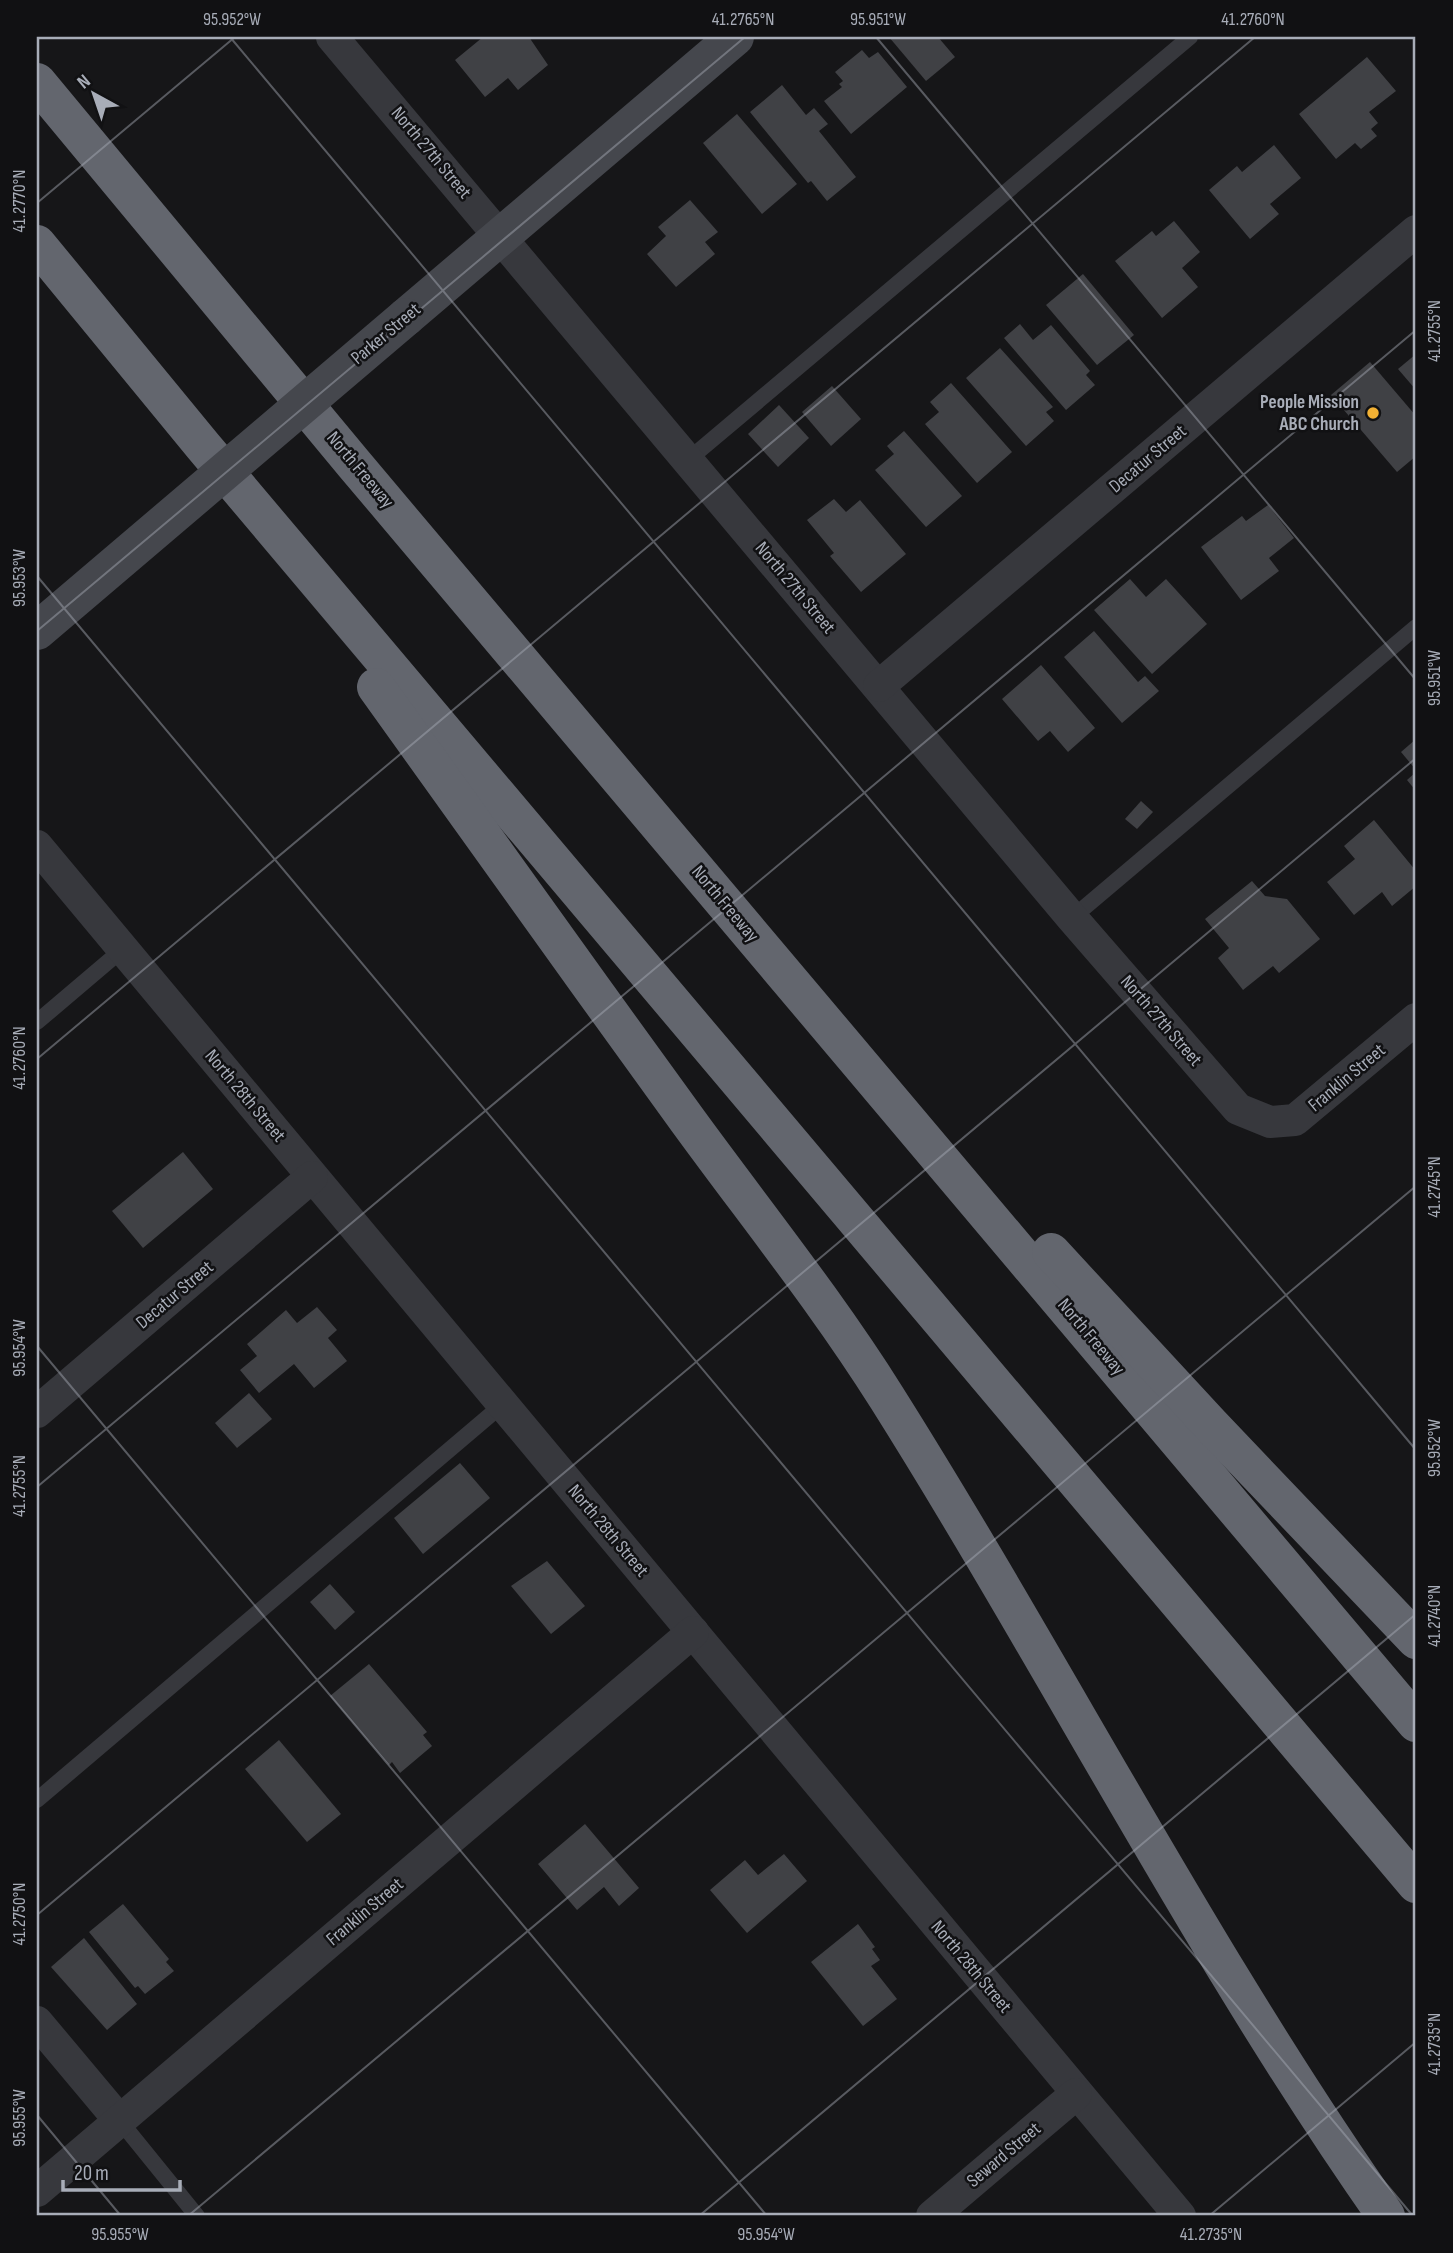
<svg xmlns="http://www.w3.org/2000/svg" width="1453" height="2253" font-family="'Sofia Sans Condensed',sans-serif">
  <rect width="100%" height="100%" fill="#161618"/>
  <g fill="#404145">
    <path d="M483,37h46l19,28 -30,25 -10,-12 -23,19 -30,-37z"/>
    <path d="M889,37h49l17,20 -29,24z"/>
    <path d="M862,50l7,8 9,-6 29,35 -56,47 -27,-33 18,-14 -3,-3 4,-3 -8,-9z"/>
    <path d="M1367,57l29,34 -27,21 9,11 -7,6 6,7 -16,13 -6,-6 -19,16 -37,-45z"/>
    <path d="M782,85l24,30 8,-7 14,16 -9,7 37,46 -29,24 -16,-20 -3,2 -58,-71z"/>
    <path d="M737,114l60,70 -35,30 -59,-71z"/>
    <path d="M1274,145l27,33 -31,26 9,10 -29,25 -41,-49 28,-24 5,6z"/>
    <path d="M690,200l28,32 -13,10 10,12 -39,33 -29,-33 19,-18 -8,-9z"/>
    <path d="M1174,221l26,31 -18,16 16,19 -36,31 -47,-57 37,-30 4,5z"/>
    <path d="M1083,274l51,61 -37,30 -51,-60z"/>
    <path d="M1020,324l13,16 18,-15 39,46 -4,4 9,10 -29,25 -62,-72z"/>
    <path d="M1000,348l53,59 -7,5 8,9 -28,25 -60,-68z"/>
    <path d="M1416,354v36l-18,-21z"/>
    <path d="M1370,362l46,54v40l-19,16 -66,-77z"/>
    <path d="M951,383l61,69 -35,31 -52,-59 14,-12 -9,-10z"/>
    <path d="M832,386l29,33 -30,27 -29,-34z"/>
    <path d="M779,405l30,33 -31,29 -30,-33z"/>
    <path d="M904,431l58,65 -36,31 -51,-57 19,-16 -7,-8z"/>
    <path d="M834,499l12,13 14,-12 46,54 -45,38 -31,-36 4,-3 -27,-33z"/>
    <path d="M1268,505l26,33 -25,20 10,13 -38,29 -40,-53 41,-31 4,5z"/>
    <path d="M1130,579l16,18 20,-18 41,45 -55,50 -58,-64z"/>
    <path d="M1094,631l44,51 7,-6 14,15 -37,32 -58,-66z"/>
    <path d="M1041,665l54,63 -27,24 -18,-21 -12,10 -36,-42z"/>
    <path d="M1416,739v31l-15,-18z"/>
    <path d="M1416,772v19l-9,-11z"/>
    <path d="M1141,801l12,11 -16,17 -12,-10z"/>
    <path d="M1374,820l42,51v15l-24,20 -10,-14 -28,23 -27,-33 28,-23 -11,-13z"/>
    <path d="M1252,881l13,15 22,3 33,40 -41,34 -6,-7 -30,24 -25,-32 11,-10 -24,-29z"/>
    <path d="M183,1152l30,37 -70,59 -31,-37z"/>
    <path d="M317,1307l20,23 -9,8 19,23 -33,27 -20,-24 -35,29 -19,-23 17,-14 -10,-12 39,-34 11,13z"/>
    <path d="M249,1393l23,26 -35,29 -22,-25z"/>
    <path d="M460,1463l30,35 -67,56 -29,-36z"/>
    <path d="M547,1561l38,45 -34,28 -40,-48z"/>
    <path d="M330,1584l25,28 -20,18 -25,-28z"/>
    <path d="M369,1664l58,68 -4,3 9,11 -32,27 -8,-11 -3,3 -59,-69z"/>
    <path d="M279,1740l62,74 -34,28 -62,-73z"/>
    <path d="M585,1824l54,64 -20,18 -15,-19 -27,23 -39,-46z"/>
    <path d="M784,1854l23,27 -60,52 -37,-43 35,-30 13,15z"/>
    <path d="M123,1904l46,55 -3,3 8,9 -29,23 -7,-8 -3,2 -46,-56z"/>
    <path d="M858,1924l17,23 -3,2 8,11 -9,6 26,33 -34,27 -52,-64z"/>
    <path d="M84,1938l53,66 -30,26 -56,-63z"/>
  </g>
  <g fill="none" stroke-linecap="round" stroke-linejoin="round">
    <g stroke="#37383d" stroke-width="16">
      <path d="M688,460l502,-423"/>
      <path d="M1072,918l344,-291"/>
      <path d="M37,1022l86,-73"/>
      <path d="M37,1800l465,-395"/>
      <path d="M120,2121l77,95"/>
    </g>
    <g stroke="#37383d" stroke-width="32">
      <path d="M332,37l740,881 166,191 32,13 25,-2 121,-101"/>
      <path d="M879,686l537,-455"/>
      <path d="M37,846l1143,1370"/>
      <path d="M37,1412l275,-235"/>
      <path d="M37,2022l83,99"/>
      <path d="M37,2191l656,-559"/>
      <path d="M932,2216l144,-122"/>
    </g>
    <path stroke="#45474d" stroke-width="38" d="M406,317l329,-280"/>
    <g stroke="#63666e" stroke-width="38">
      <path d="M37,82l317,382 1062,1259"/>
      <path d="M37,244l166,202 1213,1438"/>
      <path d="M376,687c104,144 207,290 312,434 67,92 138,180 199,277 170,270 315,556 499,818"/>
      <path d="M1051,1252l159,172 206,216"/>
    </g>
    <path stroke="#45474d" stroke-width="38" d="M37,631l369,-314"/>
  </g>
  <path fill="none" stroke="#a8adb8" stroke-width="2" stroke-opacity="0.45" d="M230,37l1186,1413M876,37l540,643M37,203l198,-166M37,576l1376,1640M37,631l708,-594M37,1059l1218,-1022M37,1346l730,870M37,1487l1379,-1157M37,1915l1379,-1157M37,2115l84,101M188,2216l1228,-1030M699,2216l717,-602M1209,2216l207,-174"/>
  <circle fill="#f2b134" stroke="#111113" stroke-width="2.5" cx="1373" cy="413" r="7"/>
  <g text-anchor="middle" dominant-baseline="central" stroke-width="5" stroke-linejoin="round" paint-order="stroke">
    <g font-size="19" fill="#a8adb8" stroke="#111113">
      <text transform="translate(431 153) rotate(50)">North 27th Street</text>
      <text transform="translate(386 334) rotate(-40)">Parker Street</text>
      <text transform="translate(1148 459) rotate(-40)">Decatur Street</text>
      <text transform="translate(360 470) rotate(50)">North Freeway</text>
      <text transform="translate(795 588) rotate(50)">North 27th Street</text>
      <text transform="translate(725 904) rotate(50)">North Freeway</text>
      <text transform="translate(1161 1021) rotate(49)">North 27th Street</text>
      <text transform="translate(1347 1078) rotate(-40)">Franklin Street</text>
      <text transform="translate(245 1096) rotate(50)">North 28th Street</text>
      <text transform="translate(175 1295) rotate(-40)">Decatur Street</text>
      <text transform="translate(1091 1337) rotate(50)">North Freeway</text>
      <text transform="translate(608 1531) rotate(50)">North 28th Street</text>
      <text transform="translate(365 1912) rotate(-40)">Franklin Street</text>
      <text transform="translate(971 1967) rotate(50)">North 28th Street</text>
      <text transform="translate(1004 2155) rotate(-40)">Seward Street</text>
    </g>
    <g font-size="19" font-weight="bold" fill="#a8adb8" stroke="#111113" text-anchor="end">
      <text x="1359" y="402">People Mission<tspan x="1359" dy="22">ABC Church</tspan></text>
    </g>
  </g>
  <rect width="1453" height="2253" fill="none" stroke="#111113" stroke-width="77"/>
  <g transform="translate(94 94) rotate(320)" stroke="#111113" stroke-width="5" paint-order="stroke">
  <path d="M0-5L12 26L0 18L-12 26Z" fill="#a8adb8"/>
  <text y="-10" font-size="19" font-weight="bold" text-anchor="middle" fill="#a8adb8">N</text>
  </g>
  <path d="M63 2180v10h117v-10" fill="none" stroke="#a8adb8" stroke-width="3.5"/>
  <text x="74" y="2180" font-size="21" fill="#a8adb8" stroke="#111113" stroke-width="5" paint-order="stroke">20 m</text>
  <rect x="38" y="38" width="1376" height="2176" fill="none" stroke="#a8adb8" stroke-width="2.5"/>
  <g font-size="18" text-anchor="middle" fill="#a8adb8">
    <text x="232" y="25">95.952°W</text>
    <text x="743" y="25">41.2765°N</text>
    <text x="878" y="25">95.951°W</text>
    <text x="1253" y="25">41.2760°N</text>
    <text transform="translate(19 201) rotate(-90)" y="6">41.2770°N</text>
    <text transform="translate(1434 331) rotate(-90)" y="6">41.2755°N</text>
    <text transform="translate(19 578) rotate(-90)" y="6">95.953°W</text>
    <text transform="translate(1434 678) rotate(-90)" y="6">95.951°W</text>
    <text transform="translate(19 1058) rotate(-90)" y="6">41.2760°N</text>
    <text transform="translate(1434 1187) rotate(-90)" y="6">41.2745°N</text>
    <text transform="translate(19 1348) rotate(-90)" y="6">95.954°W</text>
    <text transform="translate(1434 1448) rotate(-90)" y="6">95.952°W</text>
    <text transform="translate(19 1486) rotate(-90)" y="6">41.2755°N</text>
    <text transform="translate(1434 1616) rotate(-90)" y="6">41.2740°N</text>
    <text transform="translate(19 1914) rotate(-90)" y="6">41.2750°N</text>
    <text transform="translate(1434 2044) rotate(-90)" y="6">41.2735°N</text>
    <text transform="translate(19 2118) rotate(-90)" y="6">95.955°W</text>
    <text x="120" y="2240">95.955°W</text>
    <text x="766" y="2240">95.954°W</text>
    <text x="1211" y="2240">41.2735°N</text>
  </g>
</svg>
